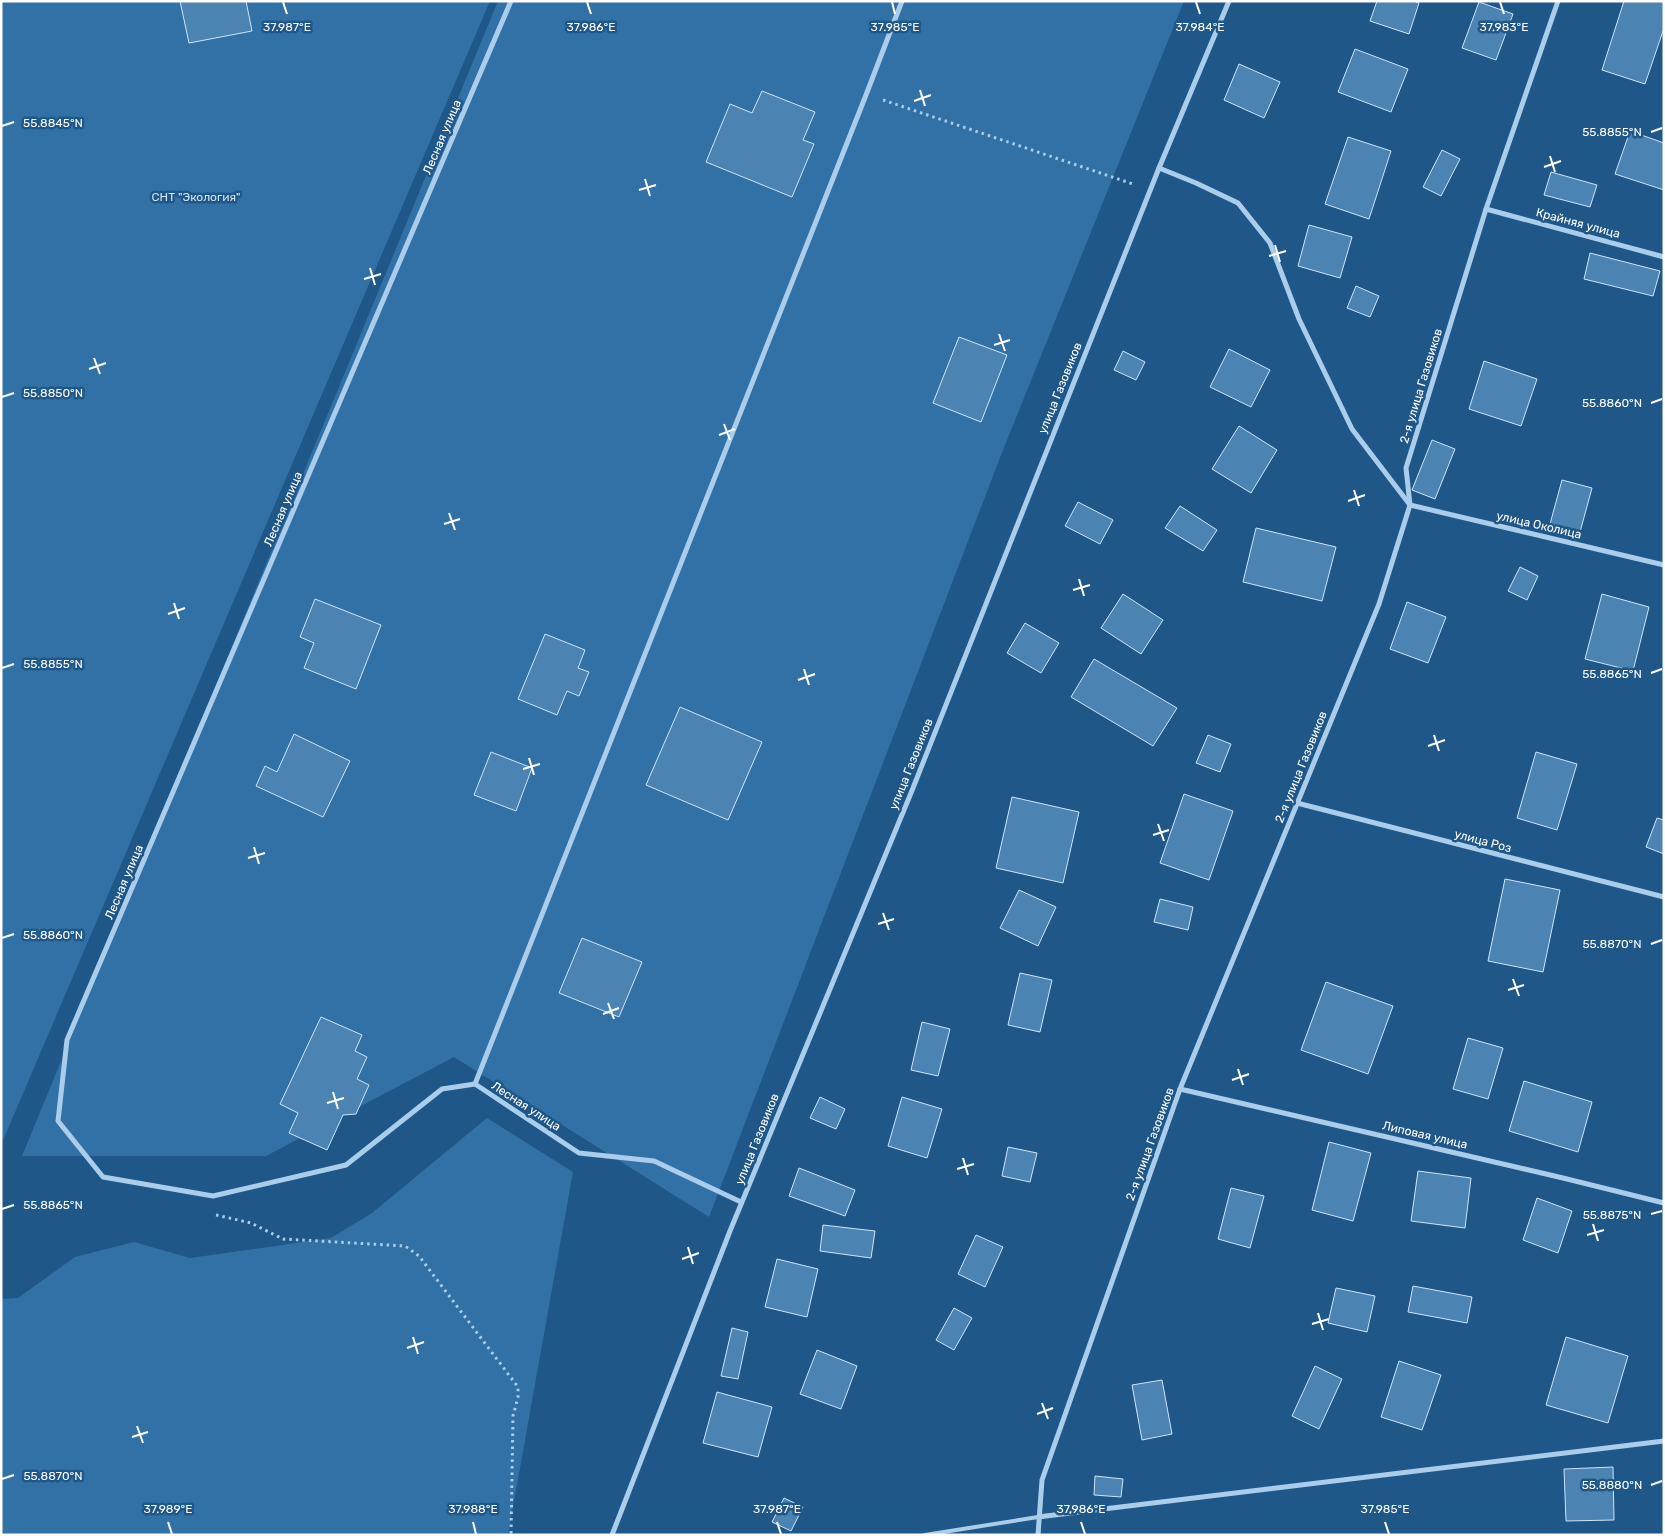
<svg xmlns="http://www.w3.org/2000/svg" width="1665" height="1536" font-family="Rubik,sans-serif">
  <rect width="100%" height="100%" fill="#1f5788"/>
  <g fill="#3271a6">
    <path d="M1,1h489l-489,1144z"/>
    <path d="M498,1h686l-183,454 -292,762 -255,-160 -188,99h-244z"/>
    <path d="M487,1118l86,54 -65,363h-507v-236l17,-1 57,-41 59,-15 56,16 141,-20 41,-25z"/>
  </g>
  <g fill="#4b83b2" stroke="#cee5f8">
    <path d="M180,1h66l6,30 -63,12z"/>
    <path d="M1377,1h37l5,2 -10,31 -39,-13z"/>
    <path d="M1624,1h40v27l-19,56 -43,-14z"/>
    <path d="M1479,2l34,12 -17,46 -34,-12z"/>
    <path d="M1355,49l53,20 -17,43 -53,-20z"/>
    <path d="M1239,64l41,18 -16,36 -40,-18z"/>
    <path d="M762,91l53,21 -12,28 11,4 -22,53 -86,-35 24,-58 22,9z"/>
    <path d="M1630,131l34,12v47l-49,-16z"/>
    <path d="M1348,137l43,14 -22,68 -44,-15z"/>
    <path d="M1442,150l18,9 -19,37 -18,-9z"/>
    <path d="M1551,172l46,13 -7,22 -46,-12z"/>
    <path d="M1309,225l43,12 -12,41 -42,-12z"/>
    <path d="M1590,253l70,18 -7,25 -69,-17z"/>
    <path d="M1356,286l23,10 -9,21 -23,-9z"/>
    <path d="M959,337l48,18 -26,67 -48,-19z"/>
    <path d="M1229,349l41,21 -19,37 -41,-20z"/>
    <path d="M1123,351l22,11 -9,18 -22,-10z"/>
    <path d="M1484,361l53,18 -16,47 -52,-17z"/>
    <path d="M1239,426l38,24 -26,43 -39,-24z"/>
    <path d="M1432,440l23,9 -20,50 -23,-9z"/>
    <path d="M1562,480l30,8 -12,44 -30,-8z"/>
    <path d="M1078,502l35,18 -13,24 -35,-18z"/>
    <path d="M1180,506l37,24 -14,21 -38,-23z"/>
    <path d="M1256,528l80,19 -14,54 -79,-19z"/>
    <path d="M1520,567l18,9 -11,24 -19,-9z"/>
    <path d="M1123,594l40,26 -22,34 -40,-26z"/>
    <path d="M1602,594l47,13 -16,64 -48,-12z"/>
    <path d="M315,599l66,26 -25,64 -52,-21 10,-25 -14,-6z"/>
    <path d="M1407,602l39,15 -18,46 -38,-14z"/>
    <path d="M1025,623l34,20 -18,30 -34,-20z"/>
    <path d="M545,634l40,16 -7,18 11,4 -10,24 -12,-5 -10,24 -39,-16z"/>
    <path d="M1094,659l83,49 -24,38 -82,-49z"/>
    <path d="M680,707l82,35 -34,78 -82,-35z"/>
    <path d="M294,734l56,27 -27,56 -67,-31 9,-20 12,6z"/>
    <path d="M1208,735l23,9 -11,28 -24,-9z"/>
    <path d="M491,752l41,16 -16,43 -42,-16z"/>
    <path d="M1536,752l41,12 -20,66 -40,-12z"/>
    <path d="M1184,794l49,17 -24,69 -49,-17z"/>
    <path d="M1012,797l67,15 -16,71 -67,-15z"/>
    <path d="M1657,818l7,2v34l-18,-7z"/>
    <path d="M1505,879l55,11 -17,82 -55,-11z"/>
    <path d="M1019,890l37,17 -18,39 -38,-18z"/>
    <path d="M1160,899l33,8 -5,23 -34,-8z"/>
    <path d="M582,938l60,24 -23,55 -60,-24z"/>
    <path d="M1020,973l32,7 -12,52 -32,-7z"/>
    <path d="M1326,982l67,24 -25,68 -67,-24z"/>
    <path d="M321,1017l41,18 -7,16 12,6 -10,22 12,6 -13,29 -13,1 -16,35 -38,-17 9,-20 -18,-9z"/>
    <path d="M922,1022l28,7 -12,47 -27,-6z"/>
    <path d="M1468,1038l35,10 -15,51 -35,-10z"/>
    <path d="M1524,1081l68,21 -14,50 -69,-21z"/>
    <path d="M820,1097l25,12 -9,20 -26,-11z"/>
    <path d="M902,1097l40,12 -15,49 -39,-12z"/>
    <path d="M1329,1142l42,11 -18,68 -41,-11z"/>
    <path d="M1008,1147l29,6 -7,29 -28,-6z"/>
    <path d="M799,1168l56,22 -10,26 -56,-20z"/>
    <path d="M1418,1171l53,7 -6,50 -54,-7z"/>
    <path d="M1231,1188l33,8 -14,52 -32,-9z"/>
    <path d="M1537,1198l35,13 -14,42 -35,-13z"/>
    <path d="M823,1225l52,6 -4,27 -51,-7z"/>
    <path d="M976,1235l27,12 -18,40 -27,-13z"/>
    <path d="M777,1259l41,10 -11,48 -42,-10z"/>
    <path d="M1413,1286l59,11 -5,26 -59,-11z"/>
    <path d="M1336,1288l39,8 -8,36 -39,-9z"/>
    <path d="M954,1308l18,10 -18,32 -18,-10z"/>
    <path d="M732,1328l16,4 -10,47 -17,-3z"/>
    <path d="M1566,1337l62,19 -20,67 -62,-18z"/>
    <path d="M817,1350l40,16 -16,43 -41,-15z"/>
    <path d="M1399,1361l42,14 -19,55 -41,-13z"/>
    <path d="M1315,1366l27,13 -23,50 -27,-13z"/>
    <path d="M1162,1380l10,54 -30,6 -10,-55z"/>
    <path d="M717,1392l55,15 -14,50 -55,-14z"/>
    <path d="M1613,1467l1,53 -48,1 -2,-52z"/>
    <path d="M1095,1476l28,3 -2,18 -27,-2z"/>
    <path d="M784,1498l19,9 -12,24 -19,-9z"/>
  </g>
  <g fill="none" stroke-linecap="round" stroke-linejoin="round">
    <g stroke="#a9cdeb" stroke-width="3" stroke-dasharray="2.5 4" stroke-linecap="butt">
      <path d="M883,100l250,84"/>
      <path d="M216,1215l35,8 32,16 122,7 14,10 99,131v10l-5,19 -2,119"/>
    </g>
    <path stroke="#a9cdeb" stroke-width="4" d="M925,1535l113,-18"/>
    <g stroke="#a9cdeb" stroke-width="5">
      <path d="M511,1l-444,1039 -9,81 45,56 110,19 133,-31 96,-76 33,-5 104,69 75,8 87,41"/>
      <path d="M1159,168l37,15 42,20 32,40 29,76 53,110 58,76 254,60"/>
      <path d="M1486,209l178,48"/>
      <path d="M1297,803l367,94"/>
      <path d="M475,1084l391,-989 36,-94"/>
      <path d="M1180,1089l383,89 101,25"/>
      <path d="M1038,1517l626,-76"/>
      <path d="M612,1535l118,-304 181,-438 248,-625 70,-167"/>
      <path d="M1038,1535l4,-55 138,-391 199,-485 31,-99 -4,-37 80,-259 72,-208"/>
    </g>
  </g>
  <path fill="none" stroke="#fff" stroke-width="2" d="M283,2l4,12M587,2l4,12M892,2l3,12M1196,2l4,12M1500,2l4,12M920,90l5,16M914,101l17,-6M2,126l12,-4M1651,132l11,-4M1550,156l5,16M1544,167l17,-6M645,179l5,17M639,190l17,-5M1275,245l5,17M1269,256l17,-5M370,268l5,17M364,279l17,-5M999,334l6,17M994,345l16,-5M94,358l6,16M89,369l17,-6M2,397l12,-4M1651,403l11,-4M724,424l6,16M719,435l16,-6M1354,490l5,16M1348,501l17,-6M449,513l6,17M444,524l16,-5M1079,579l5,17M1073,590l17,-5M174,603l5,16M168,614l17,-6M2,668l12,-4M804,669l5,16M1651,673l11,-4M798,680l17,-6M1434,735l5,16M1428,746l17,-6M529,758l5,17M523,769l17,-5M1158,824l6,17M1153,835l16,-5M254,847l5,17M248,858l17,-5M883,913l6,17M878,924l16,-5M2,938l12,-4M1651,944l11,-4M1513,979l6,17M1508,990l16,-5M608,1003l6,16M603,1014l16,-6M1238,1069l5,16M1232,1080l17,-6M333,1092l5,17M327,1103l17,-5M963,1158l5,17M957,1169l17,-5M2,1209l12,-4M1651,1214l11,-3M1593,1224l5,17M1587,1235l17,-5M688,1247l5,17M682,1259l17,-6M1318,1313l5,17M1312,1324l17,-5M413,1337l5,17M407,1348l17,-6M1042,1403l6,16M1037,1414l16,-6M137,1426l6,17M132,1437l16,-5M2,1479l12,-4M1651,1485l11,-4M168,1522l4,12M473,1522l3,12M777,1522l4,12M1081,1522l4,12M1385,1522l4,12"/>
  <g text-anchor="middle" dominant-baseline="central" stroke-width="5" stroke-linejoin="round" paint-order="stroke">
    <g font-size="12" fill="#fff" stroke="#1f5788">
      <text transform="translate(442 137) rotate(-67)">Лесная улица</text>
      <text transform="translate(1578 223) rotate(15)">Крайняя улица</text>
      <text transform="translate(1421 386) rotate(-73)">2-я улица Газовиков</text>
      <text transform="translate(1060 388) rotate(-68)">улица Газовиков</text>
      <text transform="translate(283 509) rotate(-67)">Лесная улица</text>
      <text transform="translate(1539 525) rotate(13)">улица Околица</text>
      <text transform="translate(911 764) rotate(-68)">улица Газовиков</text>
      <text transform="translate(1301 767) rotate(-68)">2-я улица Газовиков</text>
      <text transform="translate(1483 841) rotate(15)">улица Роз</text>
      <text transform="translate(124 882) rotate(-67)">Лесная улица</text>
      <text transform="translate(526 1106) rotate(33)">Лесная улица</text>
      <text transform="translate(1425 1135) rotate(13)">Липовая улица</text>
      <text transform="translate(757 1139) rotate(-68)">улица Газовиков</text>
      <text transform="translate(1150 1144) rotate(-70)">2-я улица Газовиков</text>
    </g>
    <g font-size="12" fill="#cee5f8" stroke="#1f5788">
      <text x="196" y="197">СНТ "Экология"</text>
    </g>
  </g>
  <g font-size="12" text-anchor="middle" fill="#fff" stroke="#1f5788" stroke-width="5" stroke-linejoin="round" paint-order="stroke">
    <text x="287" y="31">37.987°E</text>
    <text x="591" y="31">37.986°E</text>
    <text x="895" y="31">37.985°E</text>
    <text x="1200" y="31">37.984°E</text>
    <text x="1504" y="31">37.983°E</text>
    <text x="53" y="127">55.8845°N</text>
    <text x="1612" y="136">55.8855°N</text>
    <text x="53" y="397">55.8850°N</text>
    <text x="1612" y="407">55.8860°N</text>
    <text x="53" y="668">55.8855°N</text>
    <text x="1612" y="678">55.8865°N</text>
    <text x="53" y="939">55.8860°N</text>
    <text x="1612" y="948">55.8870°N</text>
    <text x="53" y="1209">55.8865°N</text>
    <text x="1612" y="1219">55.8875°N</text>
    <text x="53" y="1480">55.8870°N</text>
    <text x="1612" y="1489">55.8880°N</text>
    <text x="168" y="1513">37.989°E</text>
    <text x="473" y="1513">37.988°E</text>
    <text x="777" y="1513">37.987°E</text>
    <text x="1081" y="1513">37.986°E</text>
    <text x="1385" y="1513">37.985°E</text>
  </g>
  <rect width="1665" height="1536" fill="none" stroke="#ffffff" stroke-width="5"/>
</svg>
